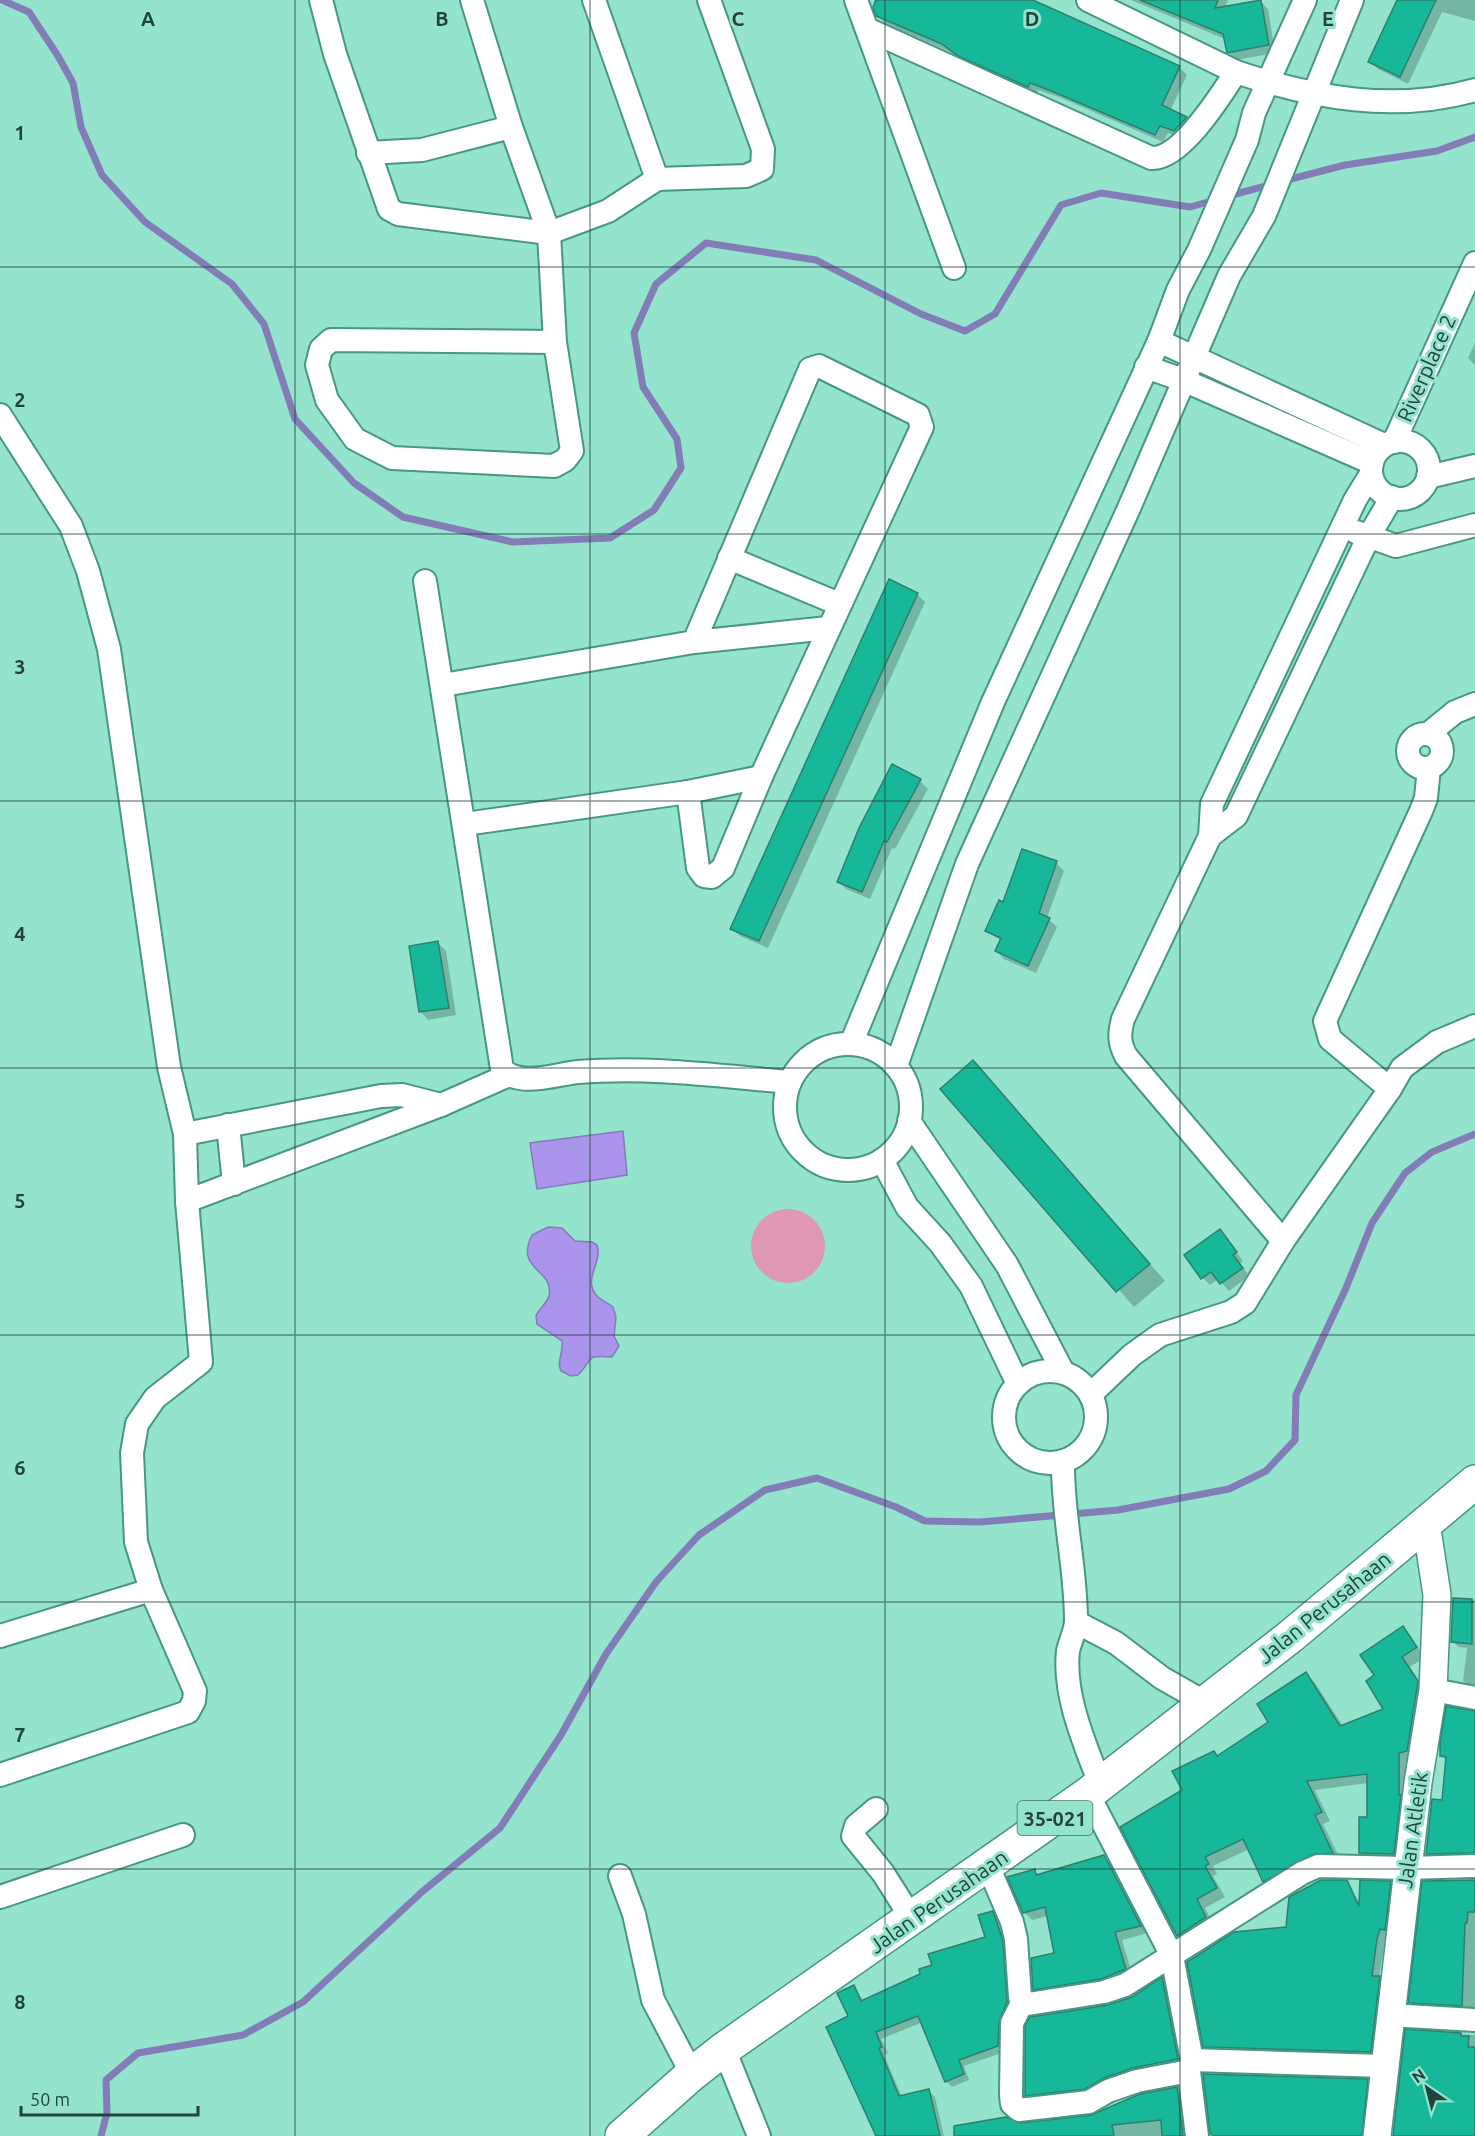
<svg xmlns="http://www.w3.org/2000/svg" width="1475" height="2136" font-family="Ubuntu,sans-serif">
  <rect width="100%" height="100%" fill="#93e3cd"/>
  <circle fill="#de98b3" cx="788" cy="1246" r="37"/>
  <g fill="#ab94ec" stroke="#827cb7" stroke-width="1.5">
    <path d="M623,1131l4,44 -90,14 -7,-46z"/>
    <path d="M548,1227l14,1 13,13 17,1 5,3c6,18 -15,34 0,51 5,5 11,7 16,11l3,10 -2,19 5,10 -7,11c-29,-2 -17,1 -34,18l-7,1 -10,-5c-5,-10 3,-19 1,-30l-25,-17 -1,-8c3,-7 11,-13 13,-20 6,-27 -35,-25 -17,-61z"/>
  </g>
  <g fill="#0003">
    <path d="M874,0h155l150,67 8,8 -17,36 16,8 8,7 -12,12 -14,-5 -5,9 -104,-45 -21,-7 -2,4 -68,-31 -17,-11 -65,-28 -8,-8z"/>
    <path d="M1131,0h97l-3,7 35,-6 8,8 7,44 -39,7 -8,-8 -3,-13z"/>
    <path d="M1399,0h76v21l-33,-9 -34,72 -30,-15 -8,-7z"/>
    <path d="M1475,343v22l-7,-7z"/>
    <path d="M917,594l8,8 -157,346 -28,-12 -8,-8z"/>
    <path d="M920,781l8,8 -33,60 -3,-1 -22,51 -24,-10 -8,-8z"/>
    <path d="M1056,863l8,8 -17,47 10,9 -21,46 -32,-14 -8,-8 5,-10 -14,-10 16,-27z"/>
    <path d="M438,943l8,8 10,64 -28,5 -7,-8z"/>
    <path d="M973,1062l192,219 -31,26 -191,-218z"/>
    <path d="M1219,1231l24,30 -3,2 9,13 -20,15 -11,-12 -8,6 -7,-7z"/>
    <path d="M1454,1600h21v89l-12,-8 4,-33 -8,-1 -7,-6z"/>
    <path d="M1403,1628l22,29 -15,10 16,25 -10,68 -9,2 -4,101 -33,-1 -9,-9 8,-34 -1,-36 -53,7 15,31 -7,3 18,37 -68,29 -9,-9 -15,-32 -36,17 4,8 -4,2 12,21 -20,11 10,19 -28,17 -9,-9 -56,-108 61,-37 31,-37 4,4 52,-34 36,-49 9,9 28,43 42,-16 -9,-34z"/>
    <path d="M1475,1712v147l-42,1 -6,-7 16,-51 4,-41 -6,-6z"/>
    <path d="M1104,1857l8,8 36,68 -26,7 11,37 -91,20 -8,-8 22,-35 -8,-38 -16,4 -8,-8 10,-41 5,4z"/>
    <path d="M1475,1880v132l-59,-4 -6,-6z"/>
    <path d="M1346,1882l15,23 29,-22 6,6 -5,46h-5l-7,42 6,7 -9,73 -165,-5 -6,-6 82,-118z"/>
    <path d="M992,1912l6,7 10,30 5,60 -9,43 -40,14 5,14 -17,7 -6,-6 -23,-59 -42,17 7,14 -4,2 18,42 27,-6 6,6 9,39h-65l-29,-119 4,-30 10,14 58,-27 65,-36z"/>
    <path d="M1162,1979l5,5 15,80 -92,30 -59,6 -5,-5 83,-89 24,-8z"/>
    <path d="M1407,2031l68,4v101h-81z"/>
    <path d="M1205,2075l162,5 6,7 -4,49h-157z"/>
    <path d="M1177,2089l6,6 5,41h-216l48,-11 71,-8z"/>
  </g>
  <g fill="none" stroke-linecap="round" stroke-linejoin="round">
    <g stroke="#827cb7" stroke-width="7">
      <path d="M2,0l27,12 29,44 15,27 8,44 21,48 43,47 87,62 32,40 31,95 59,64 49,34 110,25 97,-4 44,-28 27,-42 -4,-29 -34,-52 -9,-54 22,-49 50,-41 110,17 105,54 44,17 30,-17 66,-109 40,-12 89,14 25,-7"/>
      <path d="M1283,181l62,-16 92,-14 38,-14"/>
      <path d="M1228,196l45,-12"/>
      <path d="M101,2136l6,-23 -1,-33 32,-27 105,-18 60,-33 120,-111 77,-63 61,-93 45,-81 50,-72 43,-47 66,-45 52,-12 79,29 29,14 55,1 138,-12 111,-21 37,-18 29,-31 1,-45 50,-107 26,-65 33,-50 27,-21 43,-18"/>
    </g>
  </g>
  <g fill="#17b799" stroke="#2d806e" stroke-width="1.5">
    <path d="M876,0h157l147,66 -18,39 25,12 -13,14 -14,-5 -5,9 -106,-45 -19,-7 -2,4 -70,-31 -16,-12 -66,-28 -3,-9z"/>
    <path d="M1140,0h78l-3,8 46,-8 8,45 -42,8 -4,-19z"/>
    <path d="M1397,0h39l-36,77 -32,-15z"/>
    <path d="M889,579l29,14 -159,348 -29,-12z"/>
    <path d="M892,764l29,15 -34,63 -3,-1 -22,51 -25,-10 22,-54z"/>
    <path d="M1022,849l35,12 -18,52 11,5 -22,48 -33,-15 6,-13 -16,-7 14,-31 4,2z"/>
    <path d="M438,941l11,67 -30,4 -10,-66z"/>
    <path d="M973,1060l177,204 -34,28 -176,-203z"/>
    <path d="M1220,1229l17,23 -4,3 10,13 -23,16 -9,-12 -10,7 -17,-24z"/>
    <path d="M1453,1598l19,1v45l-21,-2z"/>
    <path d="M1403,1626l14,21 -15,10 16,24 -11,70 -8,2v42h2l-7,59 -35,-1v-36h8v-43l-60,7 15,31 -7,3 18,38 -20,1 -50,28 -20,-43 -38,18 4,7 -4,2 12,22 -20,11 9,18 -29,19 -57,-109 62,-37 -10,-19 42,-20 3,5 51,-34 -11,-18 49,-32 34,54 43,-17 -17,-28 8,-6 -14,-20z"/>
    <path d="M1446,1706l29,5v142l-49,1 6,-55 10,1 4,-43 -6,-1v-13z"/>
    <path d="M1104,1855l37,71 -26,6 11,37 -25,10 -68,11 -2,-32 23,-5 -9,-46 -22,6 -16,-36 28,-8 1,6z"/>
    <path d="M1321,1880h26l12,26 1,-26 31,1 -6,49 -5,-1 -3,10 -5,37h8l-9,76 -168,-5 -16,-85 47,-30 52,-5 3,-30z"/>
    <path d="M1475,1880v32h-7l-1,11h-2l-3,83 -54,-3 14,-122z"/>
    <path d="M993,1911l10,30 4,61 -8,20 -1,24 -39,14 5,14 -19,8 -27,-66 -42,16 6,15 -3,1 20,48 30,-7 11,47h-64l-50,-109 22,-11 -11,-23 17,-8 7,16 59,-27 -1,-5 13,-4 -4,-11 57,-17 -7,-22z"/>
    <path d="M1162,1977l16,82 -45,9 -29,10 -19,11 -60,7v-70l5,-9 78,-12 24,-8z"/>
    <path d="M1405,2029l56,4v3h8l-1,11h7v89h-82z"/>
    <path d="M1203,2074l165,5 -6,57h-149l-3,-3z"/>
    <path d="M1177,2087l6,49h-21l-1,-16 -49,5 2,11h-160v-10l52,-9 15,6 70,-8 49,-21z"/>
  </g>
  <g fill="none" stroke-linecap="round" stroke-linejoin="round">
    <defs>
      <g id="minor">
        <path d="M321,0l14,54 54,155 9,5 151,19 59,-22 49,-32 89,-3 16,-7 1,-20 -54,-149"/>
        <path d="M472,0l39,127 38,106 6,109 17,109 -7,9 -11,6 -162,-8 -37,-19 -28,-39 -10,-35 4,-16 10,-9 224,2"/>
        <path d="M594,0l63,179"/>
        <path d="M856,0l98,268"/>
        <path d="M1088,0l148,72"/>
        <path d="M867,29l284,129c30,2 70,-63 85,-86 78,26 158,41 239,18"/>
        <path d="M368,153l54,-3 89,-23"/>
        <path d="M1159,341l225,104"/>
        <path d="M1146,367l37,13 189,83"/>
        <path d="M0,415l71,111 17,45 21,78 60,418 16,67 196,-38 21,-1 39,10"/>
        <circle cx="1400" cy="470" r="29"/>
        <path d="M1394,442l81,-179"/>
        <path d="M1428,477l47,-11"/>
        <path d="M1356,532l40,14 79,-21"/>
        <path d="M729,558l110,46"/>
        <path d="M425,581l77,488c17,19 55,5 76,3 71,-6 141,4 212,10"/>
        <path d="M443,685l251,-43 134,-14"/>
        <circle cx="1425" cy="751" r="17"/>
        <path d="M1428,734l27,-22 20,-8"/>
        <path d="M688,792l10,76 6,8 8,1 11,-9 38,-91 161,-350 -4,-12 -99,-49 -9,3 -116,273"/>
        <path d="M465,824l223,-32 73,-15"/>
        <path d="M1210,836l26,-20 132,-278 24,-41"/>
        <path d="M851,1044l142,-342 166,-361 19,-51 21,-40 48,-110 7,-27 51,-113"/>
        <circle cx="848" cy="1107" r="63"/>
        <path d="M896,1066l71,-202 162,-356 100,-232 35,-60 88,-216"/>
        <path d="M1390,1089l12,-21 35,-26 38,-16"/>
        <path d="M909,1121l98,144 56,107"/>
        <path d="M228,1125l6,59"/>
        <path d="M185,1134l2,67 254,-96 68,-30"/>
        <path d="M882,1160l25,47 33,36 31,43 47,98"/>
        <path d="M1283,1241l-157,-185c-7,-13 -7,-22 -3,-37l87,-183 2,-32 143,-304 16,-26"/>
        <circle cx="1050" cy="1417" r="46"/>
        <path d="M1091,1394l41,-39 28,-20 71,-23 14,-9 38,-62 107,-152 -60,-50 -5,-18 96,-210 5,-13 3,-30"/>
        <path d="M1063,1461c-1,53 13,106 13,159 0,11 -6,21 -8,31 -5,44 17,93 32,133"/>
        <path d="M1076,1622l40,21 46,35 44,25"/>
        <path d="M0,1636l151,-46"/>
        <path d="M1433,1690l42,8"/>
        <path d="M0,1775l188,-63 6,-11 1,-10 -44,-101 -15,-48 -4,-89 5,-29 18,-26 46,-36 -14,-161"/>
        <path d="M1088,1794l84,162 20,104 -3,11 8,65"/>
        <path d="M876,1809l-20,17 -3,10 30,37 29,46"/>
        <path d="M988,1866l24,56 4,17 4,58 2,6 6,1 76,-12 21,-7 177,-112 16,-7 89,2 68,-2"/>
        <path d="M620,1876l14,38 19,86 39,74"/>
        <path d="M0,1897l183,-62"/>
        <path d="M1022,2003l-10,20 -1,73 1,8 7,6 70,-8 19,-11 29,-10 52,-10"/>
        <path d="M1389,2015l86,5"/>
        <path d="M724,2049l35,87"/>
        <path d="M1192,2060l192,6"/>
      </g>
      <path id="tertiary" d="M1377,2136l41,-353 15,-93 4,-95 -11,-72"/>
      <path id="primary" d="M622,2136l70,-62 32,-25 364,-255 203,-158 184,-154"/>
    </defs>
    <use href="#minor" stroke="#469783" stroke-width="26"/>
    <use href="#tertiary" stroke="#469783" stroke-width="30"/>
    <use href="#primary" stroke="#469783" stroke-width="36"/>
    <use href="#minor" stroke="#fff" stroke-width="22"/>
    <use href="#tertiary" stroke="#fff" stroke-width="27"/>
    <use href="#primary" stroke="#fff" stroke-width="33"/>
  </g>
  <path fill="none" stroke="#22443b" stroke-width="1.5" stroke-opacity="0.55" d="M295,0v2136M590,0v2136M885,0v2136M1180,0v2136M0,267h1475M0,534h1475M0,801h1475M0,1068h1475M0,1335h1475M0,1602h1475M0,1869h1475"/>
  <g text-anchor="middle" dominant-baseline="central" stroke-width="6" stroke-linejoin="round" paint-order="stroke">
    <rect fill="#93e3cd" stroke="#447467" stroke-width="1.5" x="1017.5" y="1801" width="75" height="34" rx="4.5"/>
    <g font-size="20" font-weight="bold" fill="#22443b">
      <text x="1055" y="1818">35-021</text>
    </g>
    <g font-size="21" fill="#22443b" stroke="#93e3cd">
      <text transform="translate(1426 368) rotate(-66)">Riverplace 2</text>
      <text transform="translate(1324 1607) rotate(-39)">Jalan Perusahaan</text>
      <text transform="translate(1412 1830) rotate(-82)">Jalan Atletik</text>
      <text transform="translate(938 1901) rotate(-35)">Jalan Perusahaan</text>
    </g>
  </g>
  <g font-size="20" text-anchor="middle" font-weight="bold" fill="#22443b" stroke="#93e3cd" stroke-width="6" stroke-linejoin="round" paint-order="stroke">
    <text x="148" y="26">A</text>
    <text x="442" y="26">B</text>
    <text x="738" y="26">C</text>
    <text x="1032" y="26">D</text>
    <text x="1328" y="26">E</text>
    <text x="20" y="140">1</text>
    <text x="20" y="407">2</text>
    <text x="20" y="674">3</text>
    <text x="20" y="941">4</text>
    <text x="20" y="1208">5</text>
    <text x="20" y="1475">6</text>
    <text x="20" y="1742">7</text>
    <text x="20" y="2009">8</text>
  </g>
  <g transform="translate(1427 2088) rotate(325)" stroke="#93e3cd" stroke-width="4.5" paint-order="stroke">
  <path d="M0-4.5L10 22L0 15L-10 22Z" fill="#22443b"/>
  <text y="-9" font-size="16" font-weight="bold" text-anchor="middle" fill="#22443b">N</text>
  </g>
  <path d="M21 2106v9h177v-9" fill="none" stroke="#22443b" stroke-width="3"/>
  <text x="30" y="2106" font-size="18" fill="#22443b" stroke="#93e3cd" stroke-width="4.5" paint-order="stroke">50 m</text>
</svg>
